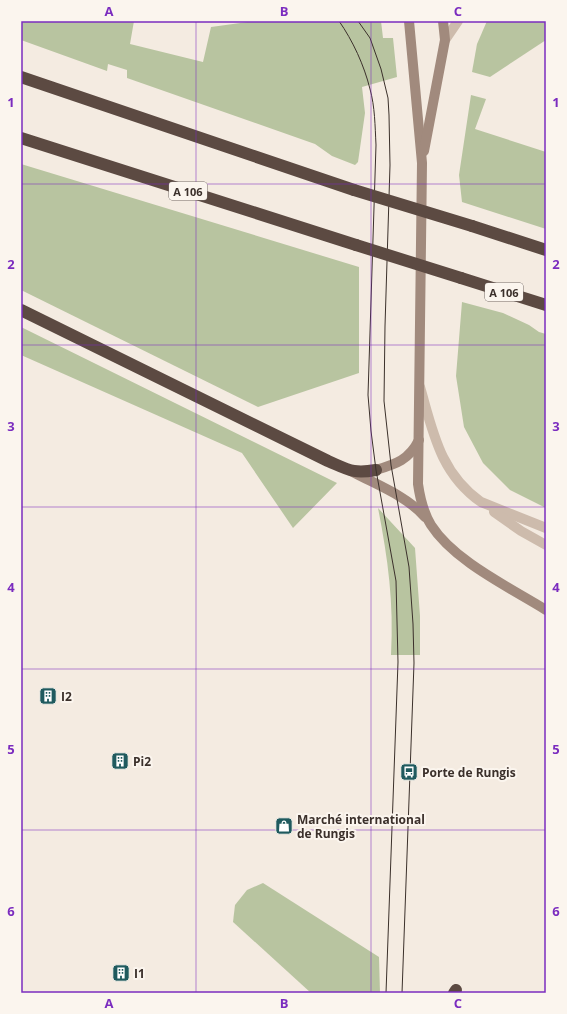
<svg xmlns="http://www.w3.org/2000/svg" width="567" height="1014" font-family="'Open Sans',sans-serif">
  <rect width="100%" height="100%" fill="#f4ebe1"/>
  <g fill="#b8c4a0">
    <path d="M21,21h113l-4,23 73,18 8,-35 44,-6h126l2,17h10l4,39 -35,10 3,26 -7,49 -3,3 -23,-9 -17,-12 -188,-66v-8l-19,-6 -1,7 -86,-31z"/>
    <path d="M487,21h59v19l-56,37 -18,-5 5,-28z"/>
    <path d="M471,95l15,4 -11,30 71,23v77l-84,-27 -3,-27z"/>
    <path d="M21,164l338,103v106l-101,34 -237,-117z"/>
    <path d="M462,302l41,11 26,12 10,7 7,2v174l-36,-18 -27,-27 -19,-36 -8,-51z"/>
    <path d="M21,327l316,156 -44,45 -51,-75 -221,-98z"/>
    <path d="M378,508l37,40 5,68v39h-29c3,-52 -3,-96 -13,-147z"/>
    <path d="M263,883l116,74 1,36h-69l-78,-71 2,-17 12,-15z"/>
  </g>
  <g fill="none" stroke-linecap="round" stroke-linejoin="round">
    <g stroke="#cdbbac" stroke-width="10">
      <path d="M445,40l13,-19"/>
      <path d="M420,387c13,45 20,86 61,115l65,26"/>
      <path d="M494,512l27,19 25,14"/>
    </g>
    <g stroke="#a18a7d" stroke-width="10">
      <path d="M409,21l13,142 -4,321c2,14 5,28 13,41 23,36 78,62 115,85"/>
      <path d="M424,151l21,-111 -2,-19"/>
      <path d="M376,470c20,-6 33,-10 43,-30"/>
      <path d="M353,472c24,13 54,24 72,45"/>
    </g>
    <g stroke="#5c4a42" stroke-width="12">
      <path d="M21,77l333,113"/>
      <path d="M21,138l335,107"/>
      <path d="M472,226l74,24"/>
      <path d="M461,278l85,27"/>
      <path d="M21,310l307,151c21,9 25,13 48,9"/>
      <path d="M454,993l2,-3"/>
    </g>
    <g stroke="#3b302b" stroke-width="1">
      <path d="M339,21c14,20 25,44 31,68 5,18 5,37 6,56l-8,250 3,36 5,39 20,111 2,81 -12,331"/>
      <path d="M358,21l12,17 11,31 7,29 1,17 1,50 -5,161 -1,75 7,64 18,102 4,57 1,39 -12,330"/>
    </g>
    <g stroke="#5c4a42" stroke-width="12">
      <path d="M354,190l118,36"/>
      <path d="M356,245l105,33"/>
    </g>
  </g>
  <path fill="none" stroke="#7b2cbf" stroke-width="1" stroke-opacity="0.55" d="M196,21v972M371,21v972M21,184h525M21,345h525M21,507h525M21,669h525M21,830h525"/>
  <defs>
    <symbol id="building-square" viewBox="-11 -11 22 22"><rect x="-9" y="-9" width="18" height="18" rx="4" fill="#1f5a5e" stroke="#fbf5ee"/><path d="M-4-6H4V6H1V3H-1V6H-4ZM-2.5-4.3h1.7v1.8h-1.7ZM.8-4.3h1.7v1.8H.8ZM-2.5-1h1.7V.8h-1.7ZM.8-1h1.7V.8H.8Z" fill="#fff"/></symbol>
    <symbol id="bus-square" viewBox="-11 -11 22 22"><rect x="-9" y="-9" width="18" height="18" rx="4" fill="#1f5a5e" stroke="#fbf5ee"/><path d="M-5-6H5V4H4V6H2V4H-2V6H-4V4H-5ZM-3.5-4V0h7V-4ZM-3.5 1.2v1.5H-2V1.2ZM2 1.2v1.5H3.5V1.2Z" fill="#fff"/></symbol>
    <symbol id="shop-square" viewBox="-11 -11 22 22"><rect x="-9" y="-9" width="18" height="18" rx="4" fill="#1f5a5e" stroke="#fbf5ee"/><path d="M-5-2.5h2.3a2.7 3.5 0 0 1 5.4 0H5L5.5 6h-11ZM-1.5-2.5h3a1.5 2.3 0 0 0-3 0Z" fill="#fff"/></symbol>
  </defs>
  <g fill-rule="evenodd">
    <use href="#building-square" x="38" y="686" width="20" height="20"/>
    <use href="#building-square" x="110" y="751" width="20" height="20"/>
    <use href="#bus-square" x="399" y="762" width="20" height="20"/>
    <use href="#shop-square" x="274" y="816" width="20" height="20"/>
    <use href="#building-square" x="111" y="963" width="20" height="20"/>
  </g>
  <g text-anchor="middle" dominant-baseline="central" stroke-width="4" stroke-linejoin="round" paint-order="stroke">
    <g fill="#fbf5ee" stroke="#756b66" stroke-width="1">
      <rect x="169" y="182" width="38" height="18" rx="3"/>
      <rect x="485" y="283" width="38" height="18" rx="3"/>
    </g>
    <g font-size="11" font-weight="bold" fill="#3b302b">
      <text x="188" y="191">A 106</text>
      <text x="504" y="292">A 106</text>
    </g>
    <g font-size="12" font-weight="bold" fill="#3b302b" stroke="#fbf5ee" text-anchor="start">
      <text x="61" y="696">I2</text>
      <text x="133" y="761">Pi2</text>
      <text x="422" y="772">Porte de Rungis</text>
      <text x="297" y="819">Marché international<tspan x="297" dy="14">de Rungis</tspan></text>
      <text x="134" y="973">I1</text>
    </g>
  </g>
  <rect width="567" height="1014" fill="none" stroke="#fbf5ee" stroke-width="44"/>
  <rect x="22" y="22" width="523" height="970" fill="none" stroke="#7b2cbf" stroke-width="1.5"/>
  <g font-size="13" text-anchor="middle" font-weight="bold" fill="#7b2cbf">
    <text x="109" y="16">A</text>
    <text x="284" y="16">B</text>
    <text x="458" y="16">C</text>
    <text x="11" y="107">1</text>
    <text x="556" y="107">1</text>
    <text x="11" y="269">2</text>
    <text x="556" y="269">2</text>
    <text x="11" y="431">3</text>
    <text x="556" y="431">3</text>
    <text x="11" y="592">4</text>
    <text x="556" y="592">4</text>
    <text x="11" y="754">5</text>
    <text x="556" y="754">5</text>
    <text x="11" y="916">6</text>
    <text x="556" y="916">6</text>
    <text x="109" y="1008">A</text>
    <text x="284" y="1008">B</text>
    <text x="458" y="1008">C</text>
  </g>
</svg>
